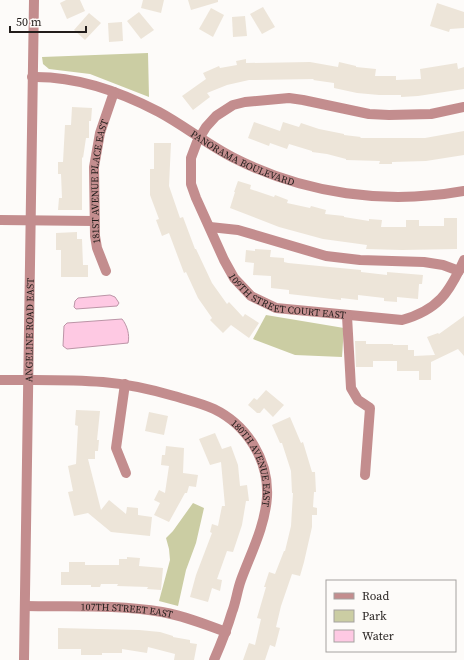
<svg xmlns="http://www.w3.org/2000/svg" width="464" height="660" font-family="'Source Serif 4',serif">
  <rect width="100%" height="100%" fill="#fdfbf9"/>
  <g fill="#cbcda3">
    <path d="M148,53l1,44 -59,-23 -41,-5 -6,-5 -1,-7z"/>
    <path d="M266,315l78,13 -2,29 -47,-2 -42,-16z"/>
    <path d="M193,503l11,5 -8,35 -10,27 -8,36 -19,-5 11,-41 -1,-11 -3,-11 7,-7z"/>
  </g>
  <g fill="#fec9e3" stroke="#bc95a7">
    <path d="M110,295l5,2 4,6 -2,3 -41,3 -2,-2 1,-6 3,-3z"/>
    <path d="M122,319c5,6 8,16 6,24l-61,6 -4,-3 1,-20 3,-3z"/>
  </g>
  <g fill="#ede5d9">
    <path d="M66,0h14l5,11 -18,8 -7,-16z"/>
    <path d="M143,0h21l-3,13 -20,-5z"/>
    <path d="M188,0h30v2l-27,8z"/>
    <path d="M437,3l27,9v16l-14,1 -1,3 -19,-6z"/>
    <path d="M263,7l12,20 -13,7 -12,-20z"/>
    <path d="M211,8l13,7 -11,22 -14,-8z"/>
    <path d="M139,12l15,18 -13,9 -14,-18z"/>
    <path d="M89,13l12,10 -16,17 -11,-10z"/>
    <path d="M245,16l2,20 -14,1 -1,-20z"/>
    <path d="M122,22l1,19 -14,1 -1,-19z"/>
    <path d="M246,59v4l64,-1 28,5 1,-5 17,4v1l20,2 -1,7h21v4l25,-1 -1,-10 37,-6 1,6 6,-2v22l-46,7 -17,1v-2h-22l-22,-2 -23,-5v-5l-21,-3 1,-1 -65,1 -22,5 -20,8 3,4 -17,13 -11,-14 24,-17 -3,-6 16,-7 1,2 17,-3 -1,-4z"/>
    <path d="M72,107l20,1 -1,13h-2v17h-3l-3,20 -1,-1v53h-24l1,-12h3l-1,-24h-3v-12h5l2,-37h6z"/>
    <path d="M254,122l26,9 3,-9 16,5 2,-4 18,6 25,5v1l17,2 -1,1h65l39,-7v24l-38,6 -34,1v2h-13l1,-3 -34,-1v-1l-19,-5 -15,-2v-1l-23,-7 -2,5 -17,-6 -1,3 -21,-8z"/>
    <path d="M154,143h17l-2,43 11,32 3,-1 12,32h1l16,34 15,21 2,-2 14,15 2,-3 14,9 -10,15 -18,-13 -8,8 -13,-13 2,-2 -14,-20 -12,-26 -2,1 -15,-40 -7,3 -6,-16 3,-1 -9,-24v-26h4z"/>
    <path d="M238,181l13,4 -1,4 24,8 1,-2 13,5 -1,3 23,5 1,-2 15,4 -1,4 19,2v1l25,4v-2l13,1 -1,7h25v-7h13v6h25v-8h13v31l-55,1 -36,-1 1,-4 -44,-6 -44,-12 -49,-19 5,-16h-1z"/>
    <path d="M77,232v7h5l1,26h5v12h-27v-27h-5v-17z"/>
    <path d="M255,249l16,1 -1,7 14,1v4l4,1 73,7v2l26,3v-3l36,3 -1,9h-3l-1,15 -21,-2v5l-13,-1v-3l-26,-3v5l-17,-2v2l-52,-6v-4l-18,-2v-12l-18,-1 1,-12 -9,-1 1,-12 9,1z"/>
    <path d="M464,316v40l-6,-7 -27,13v18h-12v-9h-22v-10h-24v6h-17l-1,-26h11v3h27v1h15v5h6v6l21,-1 -8,-18 11,-4 1,1z"/>
    <path d="M266,390l18,15 -11,12 -9,-9 -4,5h-3l-9,-8 6,-7 3,2z"/>
    <path d="M76,410l24,1 -3,29h2l-1,11h-3v8h-7l13,51 8,-10 17,14 1,-7 11,1v7l14,2 -2,19 -39,-4 -23,-19 -14,3 -6,-24 5,-1 -5,-25 8,-2 2,-38 -3,-1z"/>
    <path d="M149,412l19,4 -4,19 -19,-4z"/>
    <path d="M290,417l11,26 2,-1 9,30h3l1,20h-2l-1,15 4,1v7h-5v12l-8,35 -4,14 -8,-2 -11,32 -5,21 4,1 -5,19 -5,-2 -5,15h-22l6,-17 6,2 6,-26 -4,-1 9,-31h-2l5,-15 6,2 9,-23h1l6,-25 2,-33h-1l-1,-22 -9,-28h-2l-8,-18z"/>
    <path d="M215,433l7,16 9,-3 7,19 2,21 7,-1 2,16h-3l-4,24 -9,27 -6,-1 -10,28 5,1 -2,11 -8,-3 -4,14 -18,-5 6,-22 16,-42 -2,-1 2,-8 6,2 4,-20h3l-4,-44 -11,3 -11,-26z"/>
    <path d="M166,446l18,2 -1,25 15,2 -2,12 -7,-1 -2,7h-2l-16,29 -15,-7 6,-12 -6,-3 5,-10 6,3 4,-27 -8,-1 1,-10h3z"/>
    <path d="M127,557l13,1 -1,8 24,2 -2,22 -14,-1 1,-2 -31,-1 1,-2h-17l-1,3h-9v-2h-30v-13h8v-10h16v3h34v-6h8z"/>
    <path d="M58,628l81,2 21,2 13,4v1l17,3v3l7,1 -3,16h-20l1,-6 -27,-7 -1,6 -25,-4v4h-20v2h-21v-6h-23z"/>
  </g>
  <g fill="none" stroke-linecap="round" stroke-linejoin="round">
    <g stroke="#c38d8e" stroke-width="10">
      <path id="s1" d="M32,77c44,-1 89,15 127,35 26,14 49,33 75,46 71,36 152,47 230,33"/>
      <path id="s2" d="M464,107l-33,7 -42,1 -20,-1 -66,-14 -14,-2 -44,4 -12,3 -17,11 -10,11 -9,15 -6,16v26l5,14 28,62 10,18 17,18 25,12 126,12c36,-10 47,-27 62,-60"/>
      <path d="M0,220l94,1"/>
      <path d="M210,227l28,3 88,26 34,4 64,2 19,3 16,6"/>
      <path id="s3" d="M106,271l-9,-23 -2,-12 -1,-69 6,-34 14,-41"/>
      <path d="M347,316l4,72 7,12 12,8 -5,67"/>
      <path id="s4" d="M0,380c34,0 69,-1 103,2 24,2 47,7 71,14 13,4 27,7 40,13 33,16 55,51 53,88 -2,29 -16,56 -26,83 -4,11 -5,22 -9,32 -5,17 -11,32 -18,48"/>
      <path d="M125,384l-9,64 10,25"/>
      <path id="s5" d="M25,606c45,1 92,-2 137,6 22,4 43,12 64,20"/>
      <path id="s6" d="M24,660l10,-660"/>
    </g>
  </g>
  <g text-anchor="middle" dominant-baseline="central" stroke-width="3" stroke-linejoin="round" paint-order="stroke">
    <g font-size="10" fill="#221d1b" stroke="#fdfbf9">
      <text stroke="none"><textPath href="#s1" startOffset="229">PANORAMA BOULEVARD</textPath></text>
      <text stroke="none"><textPath href="#s3" startOffset="92">181ST AVENUE PLACE EAST</textPath></text>
      <text stroke="none"><textPath href="#s2" startOffset="492">109TH STREET COURT EAST</textPath></text>
      <text stroke="none"><textPath href="#s6" startOffset="330">ANGELINE ROAD EAST</textPath></text>
      <text stroke="none"><textPath href="#s4" startOffset="288">180TH AVENUE EAST</textPath></text>
      <text stroke="none"><textPath href="#s5" startOffset="102">107TH STREET EAST</textPath></text>
    </g>
  </g>
  <rect x="326" y="580" width="130" height="72" fill="#fdfbf9" stroke="#a5a2a0"/>
  <rect x="334" y="593" width="20" height="6" fill="#c38d8e" stroke="#a5a2a0"/>
  <text x="362" y="600" font-size="12" fill="#221d1b">Road</text>
  <rect x="334" y="610" width="20" height="12" fill="#cbcda3" stroke="#a5a2a0"/>
  <text x="362" y="620" font-size="12" fill="#221d1b">Park</text>
  <rect x="334" y="630" width="20" height="12" fill="#fec9e3" stroke="#a5a2a0"/>
  <text x="362" y="640" font-size="12" fill="#221d1b">Water</text>
  <path d="M10 26v6h76v-6" fill="none" stroke="#221d1b" stroke-width="2"/>
  <text x="16" y="26" font-size="12" fill="#221d1b" stroke="#fdfbf9" stroke-width="3" paint-order="stroke">50 m</text>
</svg>
